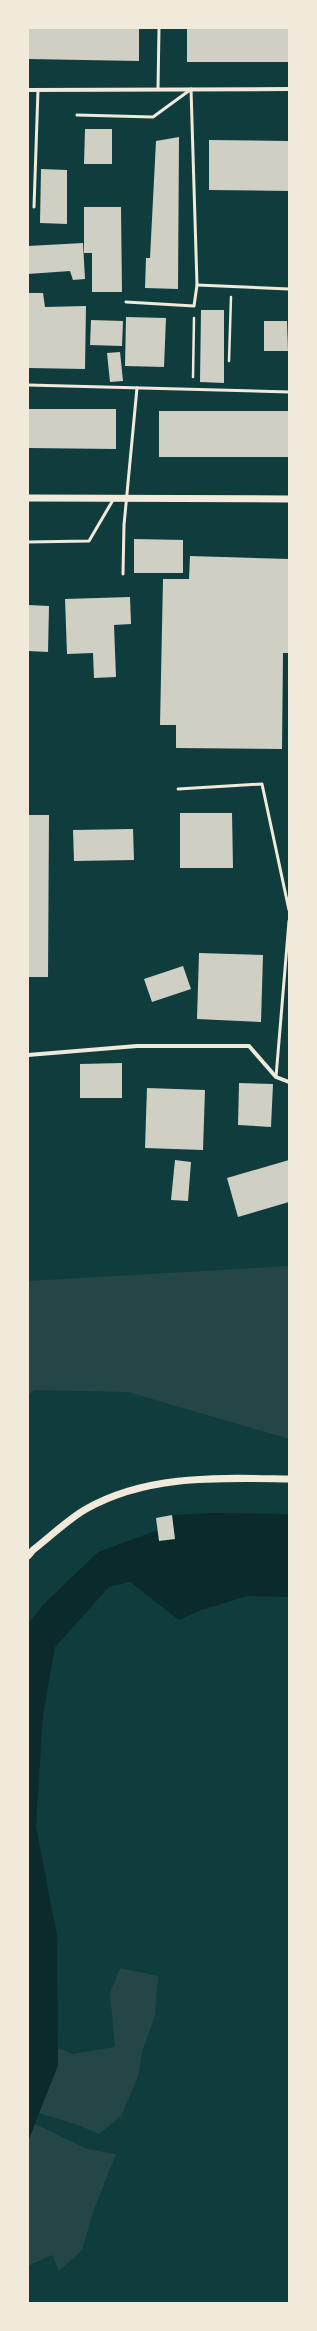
<svg xmlns="http://www.w3.org/2000/svg" width="317" height="2331" font-family="Roboto,sans-serif">
  <rect width="100%" height="100%" fill="#0f3d3e"/>
  <g fill="#244646">
    <path d="M289,1266v173l-161,-47 -94,-2 -6,5v-114z"/>
    <path d="M120,1968l38,8 -3,39 -13,37 -3,22 -18,42 -22,18 -21,-9 -39,-12 19,-48v-17l15,6 42,-7 -5,-54z"/>
    <path d="M35,2124l52,25 29,5 -23,58 -11,38 -23,21 -7,-16 -24,11v-125z"/>
  </g>
  <path fill="#0a2a2b" d="M212,1513l77,1v83l-41,-1 -47,14 -22,10 -49,-38 -21,5 -54,60 -12,67 -7,113 21,108 1,130 -30,76v-517l15,-19 55,-53 60,-22 1,11 16,-2 -3,-24z"/>
  <g fill="#cfcfc3">
    <path d="M28,28h111v33l-111,-2z"/>
    <rect x="187" y="28" width="102" height="34"/>
    <path d="M85,129h27v35h-28z"/>
    <path d="M179,137l-1,152 -33,-1 1,-30h4l6,-117z"/>
    <path d="M209,140l80,1v50l-80,-1z"/>
    <path d="M41,169l26,1v54l-27,-1z"/>
    <path d="M84,207h37l1,85h-30v-39h-8z"/>
    <path d="M83,243l2,36 -12,1 -3,-9 -42,3v-28z"/>
    <path d="M28,293h15l2,14 41,-1 -1,63 -57,-1z"/>
    <path d="M201,310h23v73l-24,-1z"/>
    <path d="M126,317l40,1 -2,49 -39,-1z"/>
    <path d="M91,320l32,1 -1,25 -32,-1z"/>
    <path d="M264,321h23l1,30h-24z"/>
    <path d="M120,352l3,29 -13,1 -3,-29z"/>
    <path d="M28,409h88v40l-88,-1z"/>
    <rect x="159" y="411" width="130" height="46"/>
    <path d="M134,539l49,1v33h-49z"/>
    <path d="M190,556l99,3v94h-6l-1,96 -106,-1v-23h-16l3,-146h26z"/>
    <path d="M130,597l1,27 -17,1 2,52 -22,1 -1,-25 -26,1 -2,-55z"/>
    <path d="M28,605l21,1 -1,46 -20,-1z"/>
    <path d="M180,813h52l1,55h-53z"/>
    <path d="M28,815h21l-1,162h-20z"/>
    <path d="M133,829l1,31 -60,1 -1,-31z"/>
    <path d="M199,953l64,2 -2,67 -64,-3z"/>
    <path d="M183,966l8,23 -39,13 -8,-23z"/>
    <path d="M122,1063v35h-42v-34z"/>
    <path d="M239,1083l34,1 -2,43 -33,-2z"/>
    <path d="M147,1088l58,2 -2,60 -58,-2z"/>
    <path d="M175,1160l16,2 -3,39 -17,-1z"/>
    <path d="M289,1160v42l-51,15 -11,-39z"/>
    <path d="M172,1515l3,24 -16,2 -3,-23z"/>
  </g>
  <g fill="none" stroke-linecap="round" stroke-linejoin="round">
    <g stroke="#f1e9da" stroke-width="2.5">
      <path d="M229,361l2,-64"/>
      <path d="M193,377l1,-59"/>
    </g>
    <g stroke="#f1e9da" stroke-width="3">
      <path d="M158,89l1,-61"/>
      <path d="M77,115l76,2 37,-27"/>
      <path d="M34,207l4,-117"/>
      <path d="M197,285l92,4"/>
      <path d="M126,302l68,4 3,-21 -6,-196"/>
      <path d="M28,385l261,7"/>
      <path d="M28,542l61,-1 24,-41"/>
      <path d="M123,574l1,-49 13,-137"/>
      <path d="M178,789l84,-5 27,126"/>
      <path d="M276,1077l13,-156"/>
    </g>
    <g stroke="#f1e9da" stroke-width="4">
      <path d="M28,90l261,-1"/>
      <path d="M28,1055l109,-9h112l27,31 13,5"/>
    </g>
    <g stroke="#f1e9da" stroke-width="7">
      <path d="M28,498l261,1"/>
      <path d="M28,1556l5,-6c17,-13 34,-30 53,-41 62,-35 134,-31 203,-30"/>
    </g>
  </g>
  <rect width="317" height="2331" fill="none" stroke="#f1e9da" stroke-width="58"/>
</svg>
